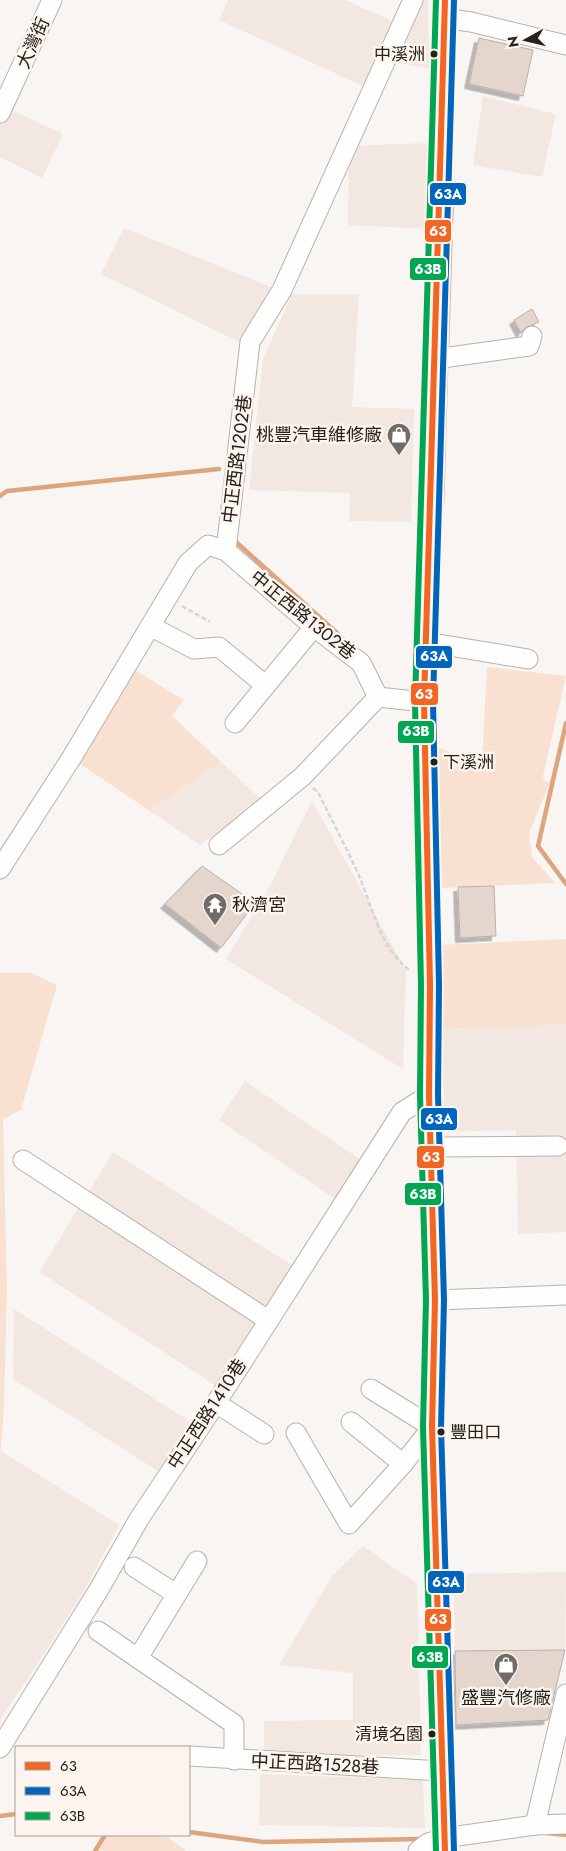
<svg xmlns="http://www.w3.org/2000/svg" width="566" height="1851" font-family="Jost,'Noto Sans TC',sans-serif">
  <defs>
    <filter id="shadow"><feDropShadow dx="-4.5" dy="4.5" stdDeviation="0" flood-color="#0004"/></filter>
  </defs>
  <rect width="100%" height="100%" fill="#f9f5f2"/>
  <g fill="#f3e8e1">
    <path d="M228,0h117l47,21 -29,65 -144,-66z"/>
    <path d="M422,0h6l1,69 -35,-7z"/>
    <path d="M483,96l73,18 -14,63 -69,-12z"/>
    <path d="M5,107l58,27 -21,44 -42,-21v-39z"/>
    <path d="M428,143l-2,86 -78,-4 1,-79z"/>
    <path d="M124,228l147,59 -30,56 -140,-69z"/>
    <path d="M292,294h67l-7,113 62,2 -3,113 -62,-1 1,-28 -101,-3 14,-131z"/>
    <path d="M221,762l41,38 -62,45 -50,-34z"/>
    <path d="M312,801l94,169 -3,99 -177,-110 42,-69z"/>
    <path d="M566,1025v207l-48,2 -2,-104 -71,2 -4,-103z"/>
    <path d="M245,1081l119,81 -26,39 -119,-81z"/>
    <path d="M113,1152l179,113 -77,120 -176,-113z"/>
    <path d="M14,1309l177,113 -33,49 -145,-92z"/>
    <path d="M1,1451l118,74 -34,64 -46,73 -39,58v-256z"/>
    <path d="M363,1546l54,38 4,171 -157,1v-35l89,-1v-47l-74,-8 53,-89z"/>
    <path d="M566,1572l-1,78 -110,1 -1,-77z"/>
    <path d="M260,1774l163,6 2,48 -166,-3z"/>
  </g>
  <g fill="#f8e1d1">
    <path d="M128,666l56,34 -12,16 49,46 -71,49 -77,-52z"/>
    <path d="M487,667l79,9 -23,100 1,5 6,1 -21,51 3,24 23,26 -116,5 -2,-140 45,13z"/>
    <path d="M566,939v86l-125,4 -1,-84z"/>
    <path d="M0,973h31l26,12 -36,125 -18,9 4,170 -3,119 -4,52z"/>
    <path d="M102,1835h49l16,2 19,14h-91z"/>
  </g>
  <g fill="none" stroke-linecap="round" stroke-linejoin="round">
    <g stroke="#dca57b" stroke-width="4.5">
      <path d="M447,345l5,-152"/>
      <path d="M0,496l7,-5 212,-22"/>
      <path d="M442,505l4,-136"/>
      <path d="M235,538v3l103,93"/>
      <path d="M566,723l-28,123 28,38"/>
      <path d="M0,1816l16,-2"/>
      <path d="M189,1832l74,10 157,-3"/>
      <path d="M547,1833l19,2"/>
      <path d="M95,1851l10,-16"/>
    </g>
  </g>
  <g fill="#e4d6cc" stroke="#b6b1ad" filter="url(#shadow)">
    <path d="M479,38l54,12 -10,46 -54,-12z"/>
    <path d="M532,309l7,13 -14,6 -4,5 -7,-13z"/>
    <path d="M202,866l53,37 -34,45 -56,-44z"/>
    <path d="M494,886l2,50 -36,2 -2,-51z"/>
    <path d="M565,1650l-17,70 -92,5 -1,-74z"/>
  </g>
  <g fill="none" stroke-linecap="round" stroke-linejoin="round">
    <defs>
      <g id="minor">
        <path d="M444,18l27,4 95,23"/>
        <path d="M0,113l52,-113"/>
        <path d="M435,359l94,-13 3,-10"/>
        <path d="M226,551l24,-209 32,-52 131,-290"/>
        <path d="M150,626l44,23 25,-2 46,38"/>
        <path d="M426,642l102,17"/>
        <path d="M235,723l79,-96"/>
        <path d="M219,845l84,-69 75,-79"/>
        <path d="M0,869l72,-112 116,-194 20,-18 18,6 88,76 47,36 17,34 46,5"/>
        <path d="M432,1147l126,-1"/>
        <path d="M23,1160l245,160"/>
        <path d="M435,1300l131,-5"/>
        <path d="M216,1403l48,31"/>
        <path d="M351,1422l52,42"/>
        <path d="M296,1433l53,91 54,-60 29,-37 -61,-38"/>
        <path d="M134,1567l42,27"/>
        <path d="M98,1631l136,93v36"/>
        <path d="M138,1658l59,-97"/>
        <path d="M0,1748l98,-157 41,-72 77,-116 186,-291 27,-17"/>
        <path d="M189,1756l253,15"/>
        <path d="M535,1825l31,-131"/>
        <path d="M418,1851l10,-8 16,-5 91,-13 31,-1"/>
      </g>
      <path id="major" d="M445,1851l-13,-424 3,-127 -6,-205 1,-110 -6,-283 21,-702"/>
    </defs>
    <use href="#minor" stroke="#b6b1ad" stroke-width="21"/>
    <use href="#major" stroke="#b4b5be" stroke-width="26"/>
    <g stroke="#d6d5d4" stroke-width="2.5" stroke-dasharray="5 2.5" stroke-linecap="butt">
      <path d="M182,606l28,16"/>
      <path d="M313,788l5,4c13,27 27,53 39,79 15,33 22,78 54,100"/>
    </g>
    <use href="#minor" stroke="#fefefd" stroke-width="19"/>
    <use href="#major" stroke="#edeef4" stroke-width="24"/>
    <defs>
      <path id="bus-1" d="M445,0l-21,702 6,283 -1,110 6,205 -3,127 13,424"/>
      <path id="bus-2" d="M454,1851l-13,-424 3,-127 -6,-205 1,-110 -6,-283 21,-702"/>
      <path id="bus-3" d="M436,1851l-13,-424 3,-127 -6,-205 1,-110 -6,-283 21,-702"/>
    </defs>
    <use href="#bus-1" stroke="#fcf4ef" stroke-width="10"/>
    <use href="#bus-2" stroke="#fcf4ef" stroke-width="10"/>
    <use href="#bus-3" stroke="#fcf4ef" stroke-width="10"/>
    <use href="#bus-1" stroke="#f26522" stroke-width="6"/>
    <use href="#bus-2" stroke="#0065bd" stroke-width="6"/>
    <use href="#bus-3" stroke="#00a651" stroke-width="6"/>
  </g>
  <defs>
    <symbol id="shop-pin" viewBox="-11 -11 22 30"><path d="M0 17L-7.5 6A9.5 9.5 0 1 1 7.5 6Z" fill="#706b66" stroke="#fcf4ef"/><path d="M-5-2.5h2.3a2.7 3.5 0 0 1 5.4 0H5L5.5 6h-11ZM-1.5-2.5h3a1.5 2.3 0 0 0-3 0Z" fill="#fff"/></symbol>
    <symbol id="temple-pin" viewBox="-11 -11 22 30"><path d="M0 17L-7.5 6A9.5 9.5 0 1 1 7.5 6Z" fill="#706b66" stroke="#fcf4ef"/><path d="M0-6L5-2H3V0L6.5 2.5H4V6H1.5V3h-3V6H-4V2.5H-6.5L-3 0V-2H-5Z" fill="#fff"/></symbol>
  </defs>
  <g fill-rule="evenodd">
    <use href="#shop-pin" x="385" y="421" width="28" height="38"/>
    <use href="#temple-pin" x="201" y="891" width="28" height="38"/>
    <use href="#shop-pin" x="492" y="1651" width="28" height="38"/>
  </g>
  <g fill="#27201b" stroke="#fcf4ef" stroke-width="2">
    <circle cx="434" cy="54" r="4.5"/>
    <circle cx="434" cy="762" r="4.5"/>
    <circle cx="441" cy="1432" r="4.5"/>
    <circle cx="432" cy="1734" r="4.5"/>
  </g>
  <g text-anchor="middle" dominant-baseline="central" stroke-width="5" stroke-linejoin="round" paint-order="stroke">
    <g font-size="17" fill="#27201b" stroke="#fcf4ef" text-anchor="end">
      <text x="425" y="54">中溪洲</text>
      <text x="443" y="762" text-anchor="start">下溪洲</text>
      <text x="450" y="1432" text-anchor="start">豐田口</text>
      <text x="423" y="1734">清境名園</text>
    </g>
    <g font-size="18" fill="#27201b" stroke="#fcf4ef">
      <text transform="translate(33 43) rotate(-66)">大灣街</text>
      <text transform="translate(237 459) rotate(-83)">中正西路1202巷</text>
      <text transform="translate(303 615) rotate(39)">中正西路1302巷</text>
      <text transform="translate(207 1414) rotate(-57)">中正西路1410巷</text>
      <text transform="translate(315 1764) rotate(3)">中正西路1528巷</text>
    </g>
    <g font-size="18" fill="#27201b" stroke="#fcf4ef" text-anchor="end">
      <text x="382" y="435">桃豐汽車維修廠</text>
      <text x="232" y="905" text-anchor="start">秋濟宮</text>
      <text x="506" y="1698" text-anchor="middle">盛豐汽修廠</text>
    </g>
  </g>
  <g stroke="#fcf4ef" stroke-width="2">
    <rect x="429" y="182" width="38" height="24" rx="5" fill="#0065bd"/>
    <rect x="424" y="219" width="28" height="24" rx="5" fill="#f26522"/>
    <rect x="409" y="257" width="38" height="24" rx="5" fill="#00a651"/>
    <rect x="415" y="645" width="38" height="24" rx="5" fill="#0065bd"/>
    <rect x="410" y="682" width="29" height="24" rx="5" fill="#f26522"/>
    <rect x="397" y="720" width="38" height="24" rx="5" fill="#00a651"/>
    <rect x="420" y="1107" width="38" height="24" rx="5" fill="#0065bd"/>
    <rect x="416" y="1145" width="29" height="24" rx="5" fill="#f26522"/>
    <rect x="404" y="1182" width="38" height="24" rx="5" fill="#00a651"/>
    <rect x="427" y="1570" width="38" height="24" rx="5" fill="#0065bd"/>
    <rect x="424" y="1608" width="28" height="24" rx="5" fill="#f26522"/>
    <rect x="411" y="1645" width="38" height="24" rx="5" fill="#00a651"/>
  </g>
  <g font-size="14" text-anchor="middle" font-weight="bold" fill="#fff">
    <text x="448" y="199">63A</text>
    <text x="438" y="236">63</text>
    <text x="428" y="274">63B</text>
    <text x="434" y="661">63A</text>
    <text x="424" y="699">63</text>
    <text x="416" y="736">63B</text>
    <text x="439" y="1124">63A</text>
    <text x="431" y="1162">63</text>
    <text x="423" y="1199">63B</text>
    <text x="446" y="1587">63A</text>
    <text x="438" y="1624">63</text>
    <text x="430" y="1662">63B</text>
  </g>
  <rect x="15" y="1746" width="175" height="90" fill="#fcf4ef" stroke="#a79f9a"/>
  <rect x="25" y="1762" width="25" height="8" fill="#f26522" stroke="#a79f9a"/>
  <text x="60" y="1771" font-size="15" fill="#27201b">63</text>
  <rect x="25" y="1787" width="25" height="8" fill="#0065bd" stroke="#a79f9a"/>
  <text x="60" y="1796" font-size="15" fill="#27201b">63A</text>
  <rect x="25" y="1812" width="25" height="8" fill="#00a651" stroke="#a79f9a"/>
  <text x="60" y="1821" font-size="15" fill="#27201b">63B</text>
  <g transform="translate(526 40) rotate(262)" stroke="#fcf4ef" stroke-width="4" paint-order="stroke">
  <path d="M0-4L9 19L0 12L-9 19Z" fill="#27201b"/>
  <text y="-8" font-size="14" font-weight="bold" text-anchor="middle" fill="#27201b">N</text>
  </g>
</svg>
